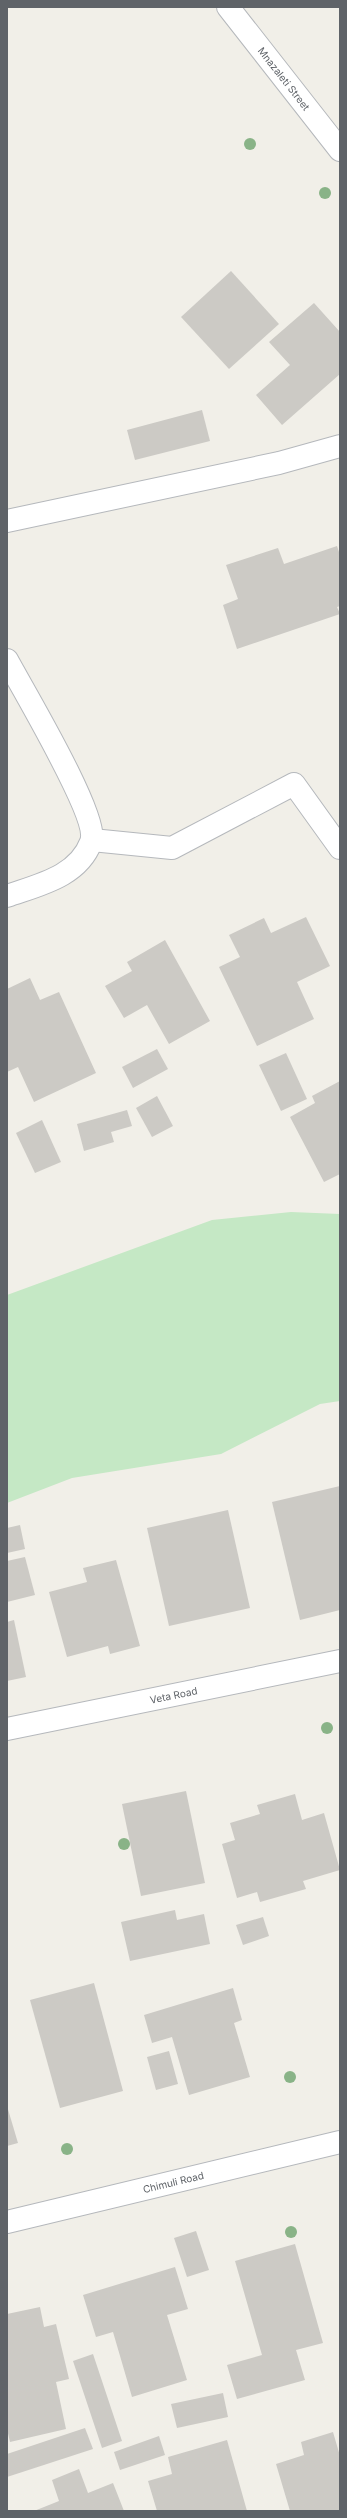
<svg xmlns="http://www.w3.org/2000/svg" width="347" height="2518" font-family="Inter,sans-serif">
  <rect width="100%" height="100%" fill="#f1efe8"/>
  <path fill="#c5e8c5" d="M291,1212l49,2v187l-20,3 -99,50 -149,24 -65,25v-208l205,-75z"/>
  <g fill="#cccac5">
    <path d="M231,271l48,53 -50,45 -48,-52z"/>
    <path d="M314,303l26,29v42l-58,51 -26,-30 34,-30 -21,-23z"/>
    <path d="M202,410l8,31 -75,19 -8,-30z"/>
    <path d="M337,546l3,9v51l-3,1 3,7 -103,35 -14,-44 15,-6 -12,-34 52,-17 6,16z"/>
    <path d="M306,917l24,49 -33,16 17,37 -57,27 -38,-79 21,-10 -11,-22 35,-17 7,15z"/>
    <path d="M165,940l45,81 -41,23 -22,-39 -23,13 -19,-32 27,-15 -5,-9z"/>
    <path d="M30,978l10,22 19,-8 37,81 -62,29 -16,-35 -11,5v-83z"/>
    <path d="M157,1049l11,20 -35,19 -11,-21z"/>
    <path d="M286,1053l21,46 -26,12 -22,-46z"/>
    <path d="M340,1081v93l-16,8 -34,-65 25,-14 -3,-7z"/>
    <path d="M157,1096l16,30 -21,11 -16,-29z"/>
    <path d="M127,1110l5,16 -21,6 3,10 -30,9 -7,-27z"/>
    <path d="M42,1120l19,42 -26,11 -19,-40z"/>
    <path d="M340,1486v124l-40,10 -28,-118z"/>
    <path d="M228,1510l22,98 -81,18 -22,-98z"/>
    <path d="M20,1525l5,24 -18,4v-25z"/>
    <path d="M25,1557l10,38 -28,7v-41z"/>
    <path d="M116,1560l24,86 -30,8 -2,-8 -41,11 -18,-65 38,-10 -4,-14z"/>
    <path d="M14,1620l12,57 -19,4v-59z"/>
    <path d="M186,1791l19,92 -64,13 -19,-92z"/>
    <path d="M295,1794l7,26 22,-7 16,57 -37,11 3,8 -46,13 -3,-10 -20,6 -15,-54 13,-4 -5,-17 30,-9 -3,-9z"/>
    <path d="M175,1910l2,10 27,-6 6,30 -80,17 -9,-39z"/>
    <path d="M263,1917l6,19 -26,9 -7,-20z"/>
    <path d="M94,1983l29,108 -63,17 -30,-108z"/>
    <path d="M233,1988l9,32 -8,3 16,54 -61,18 -17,-58 -20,6 -8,-28z"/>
    <path d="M169,2051l9,33 -22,6 -9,-33z"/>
    <path d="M7,2106l11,37 -11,3z"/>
    <path d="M196,2231l13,39 -22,7 -13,-39z"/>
    <path d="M295,2244l28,99 -27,7 9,30 -68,19 -10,-34 35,-10 -27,-94z"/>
    <path d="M175,2267l13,42 -21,6 20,65 -55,17 -19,-65 -17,5 -13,-42z"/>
    <path d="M40,2307l4,20 12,-3 13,55 -13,3 10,47 -56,13 -3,-13v-115z"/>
    <path d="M93,2354l29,87 -20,7 -29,-87z"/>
    <path d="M223,2393l5,24 -51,11 -6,-24z"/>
    <path d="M85,2428l8,21 -86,28v-23z"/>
    <path d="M333,2432l7,24v55h-50l-14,-47 28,-9 -3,-13z"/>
    <path d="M159,2436l6,19 -45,15 -6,-18z"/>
    <path d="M227,2440l20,71h-90l-9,-30 24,-7 -4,-17z"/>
    <path d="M79,2469l9,24 25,-10 11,28h-90l25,-10 -7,-21z"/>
  </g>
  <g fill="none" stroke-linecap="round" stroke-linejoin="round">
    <defs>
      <g id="street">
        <path id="s1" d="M228,7l112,143"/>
        <path d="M7,521l272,-58 61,-17"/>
        <path d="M7,660c15,28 93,158 84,182 -13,35 -53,43 -84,54"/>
        <path d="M92,840l80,8 122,-64 46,64"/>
        <path id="s2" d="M7,1729l333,-68"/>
        <path id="s3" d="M7,2222l333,-80"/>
      </g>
    </defs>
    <use href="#street" stroke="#b5b8bc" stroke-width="24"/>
    <use href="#street" stroke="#fff" stroke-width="22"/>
  </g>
  <g fill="#89b387">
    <circle cx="250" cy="144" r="6"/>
    <circle cx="325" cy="193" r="6"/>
    <circle cx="327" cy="1728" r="6"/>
    <circle cx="124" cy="1844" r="6"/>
    <circle cx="290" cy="2077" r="6"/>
    <circle cx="67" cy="2149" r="6"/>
    <circle cx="291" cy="2232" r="6"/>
  </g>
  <g text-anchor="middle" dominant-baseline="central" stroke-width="3" stroke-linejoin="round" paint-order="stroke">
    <g font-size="10" fill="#5f6368" stroke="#fff">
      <text stroke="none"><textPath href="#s1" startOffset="91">Mnazaleti Street</textPath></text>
      <text stroke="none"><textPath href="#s2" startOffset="170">Veta Road</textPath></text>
      <text stroke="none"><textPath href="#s3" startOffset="171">Chimuli Road</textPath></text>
    </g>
  </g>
  <rect width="347" height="2518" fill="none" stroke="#5f6368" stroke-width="16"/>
</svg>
